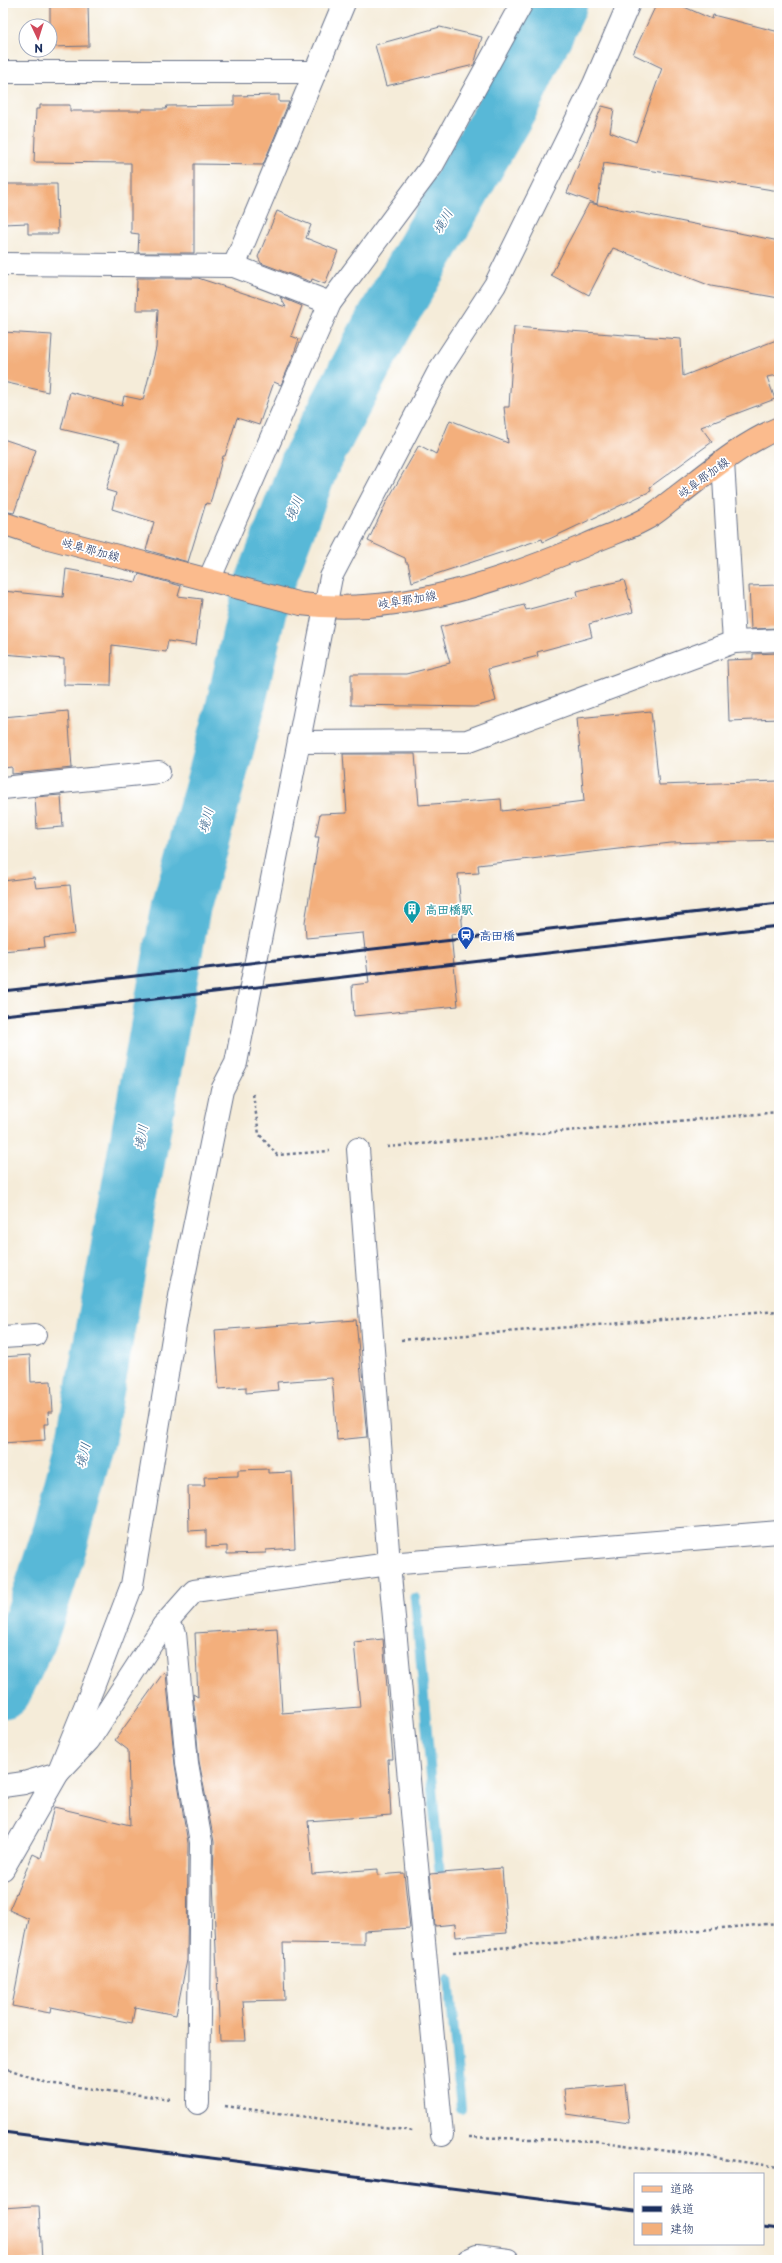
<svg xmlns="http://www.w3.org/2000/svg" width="782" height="2263" font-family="'Playpen Sans','Klee One',sans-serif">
  <rect width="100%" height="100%" fill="#fff"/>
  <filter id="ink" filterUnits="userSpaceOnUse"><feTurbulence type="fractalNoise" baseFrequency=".025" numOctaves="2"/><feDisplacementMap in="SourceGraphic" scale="8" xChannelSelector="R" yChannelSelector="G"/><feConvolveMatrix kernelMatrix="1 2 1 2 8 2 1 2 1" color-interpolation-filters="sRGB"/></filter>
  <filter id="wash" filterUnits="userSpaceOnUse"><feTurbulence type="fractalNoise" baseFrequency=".012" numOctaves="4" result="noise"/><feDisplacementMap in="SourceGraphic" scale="16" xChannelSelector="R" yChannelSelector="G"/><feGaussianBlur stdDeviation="0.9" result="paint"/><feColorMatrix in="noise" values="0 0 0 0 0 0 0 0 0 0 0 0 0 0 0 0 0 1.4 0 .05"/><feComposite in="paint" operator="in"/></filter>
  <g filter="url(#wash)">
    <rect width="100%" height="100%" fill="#f5ecd9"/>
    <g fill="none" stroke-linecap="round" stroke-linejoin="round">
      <g stroke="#59b8d7" stroke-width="10">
        <path d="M415,1598l26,289"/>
        <path d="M449,1978l12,131"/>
      </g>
      <path stroke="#59b8d7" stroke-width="59" d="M3,1689l26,-55 29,-89 28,-107 95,-530 51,-187 29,-128 49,-130 69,-131 132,-231 47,-98"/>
    </g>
    <g id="blocks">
      <g fill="#f3af7b">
        <path d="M50,3h38l1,43 -39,1z"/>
        <path d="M657,3h18l37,16 1,-4 66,17v159l-175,-28 -7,41 -30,-11 35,-87 12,3 -4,23 26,10 26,-74 -29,-14z"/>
        <path d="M440,27l42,10 -8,28 -88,21 -11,-41z"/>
        <path d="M279,95v7h10l-26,63 -69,-1v89h-56l1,-19 -8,-1v-70l-97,-1 2,-53h4v-4h30v6h72v-2h24l1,-3 67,-1v-9z"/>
        <path d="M3,184h54l1,50h-30v-11l-25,1z"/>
        <path d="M589,203l190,38v57l-68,-12 -98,-38 -24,47 -38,-20z"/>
        <path d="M277,211l34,14 -5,13 32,13 -13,33 -13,-5 -1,3 -50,-19 -3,-6z"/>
        <path d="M137,278h61l88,29 -6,-10 22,9 -11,30 8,3 -7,20 -11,26 -7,-3 -15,43 -22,-7 -12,38h-2l-13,48 -4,-1 -18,59 -42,-12 8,-28 -42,-13 4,-16 -10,-3 14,-47 -59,-14 9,-37 52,14 2,-10 19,4 13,-52 2,-38h-22z"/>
        <path d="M514,327l167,12 2,37 96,-37v36l-12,2 8,22 -74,28 11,15 -62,45 1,4 -108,51 -1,-3 -130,43 -4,-19h-2l-1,-5 -37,-17 19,-40 32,-56 17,9 14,-34 58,23 -4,-36h5z"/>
        <path d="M3,332l49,3 -4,57 -45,-10z"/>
        <path d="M3,439l33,11 -22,63 -11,-2z"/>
        <path d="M66,569l70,13 3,-8 42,12 -3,10 24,3 -6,46 -28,-4 -2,11 -54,-7 -1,41 -47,-1v-26l-61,-5v-63l60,6z"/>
        <path d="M624,580l9,32 -44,12 3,13 -55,15 1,4 -50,13 8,32 -22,6 -123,-2v-31h55l44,-11 -10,-36 84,-22 2,5 52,-14 -1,-5z"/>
        <path d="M779,585v43l-28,1 -2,-43z"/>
        <path d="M779,653v66l-50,2 -2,-61 26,-1v-5z"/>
        <path d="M68,711l4,57 -60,6v-7l-9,1v-51z"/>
        <path d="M651,711l8,74 120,-4v59l-108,3 -193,22 1,8 -21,1 5,59 -12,1 7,72 -104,10 -2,-31 17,-2 -6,-50 -57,5 -1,-16 14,-85h-4l5,-23 27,-1 -4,-59h72l4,51 82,-6 1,12 82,-10 -7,-83z"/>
        <path d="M61,795l2,32 -26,2 -2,-32z"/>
        <path d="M34,877l2,11 34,-3 5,49 -31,4 1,9 -42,4v-70z"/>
        <path d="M356,1320l11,117 -30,3 -5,-62 -55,4 1,8 -32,3v-6l-27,2 -4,-59z"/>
        <path d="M30,1355l1,27 20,-1 2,31h-5l1,12h-5l1,16 -42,3v-86z"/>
        <path d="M268,1469v4l24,-1 3,76 -29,2v3l-39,1v-8l-21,1v-17l-17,1 -1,-45h17l-1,-9 34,-1v-6z"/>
        <path d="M277,1628l5,85 78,-6 -6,-65 29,-3 10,120h-5l3,56 -83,6 4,53 66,-5v6l26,-2 6,55 -46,3v13l-81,-1 2,57 -42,1 3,40h-26l-7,-160 1,-39 -15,-81 -6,-67 5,3 -3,-64z"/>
        <path d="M164,1672l2,2 9,91 13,78 -1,117 -11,55 -41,-8 -3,16 -81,-16 -1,6 -38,-7 17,-87 -20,-9 24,-56 8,4 13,-51 76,18 -2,-75 -13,-10z"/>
        <path d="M502,1868l5,65 -51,4 -1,-13 -20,2 -5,-52z"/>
        <path d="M625,2084l4,39 -62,-9 -3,-25z"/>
        <path d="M32,2206h7l3,54h-39v-52z"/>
      </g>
    </g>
  </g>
  <g filter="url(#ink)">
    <use href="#blocks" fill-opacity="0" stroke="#677189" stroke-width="1"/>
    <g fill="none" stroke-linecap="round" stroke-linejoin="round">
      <defs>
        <g id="minor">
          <path d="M3,72h312"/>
          <path d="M3,264l231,2 96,37"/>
          <path d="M234,266l110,-263"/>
          <path d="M723,462l11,180"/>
          <path d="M209,580l121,-277 102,-137 90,-163"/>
          <path d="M299,742l168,-1 267,-99 45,-2"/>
          <path d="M3,788l156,-16"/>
          <path d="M358,1149l31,415 53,571"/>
          <path d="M3,1337l32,-2"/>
          <path d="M163,1626l12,7 12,130 14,79 -3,261"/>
          <path d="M3,1786l21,-3 34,-10 31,-33 74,-114 31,-35 195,-27 390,-32"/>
          <path d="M3,1869l55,-96 35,-86 39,-102 48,-289 42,-206 14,-27 95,-486 109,-208 55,-84 99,-201 35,-81"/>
          <path d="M468,2260l9,-4 31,4"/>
        </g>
        <path id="major" d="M3,523l42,14 256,67c97,13 196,-22 285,-59 19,-9 40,-15 58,-25 12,-6 22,-16 32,-23 33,-25 65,-53 103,-69"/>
      </defs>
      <use href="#minor" stroke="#677189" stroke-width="24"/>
      <use href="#major" stroke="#677189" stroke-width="24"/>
      <g stroke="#677189" stroke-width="2.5" stroke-dasharray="3 3" stroke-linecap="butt">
        <path d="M253,1094l6,40 18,21 53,-4"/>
        <path d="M387,1147l392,-35"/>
        <path d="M401,1340l378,-29"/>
        <path d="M453,1952l326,-29"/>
        <path d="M3,2067l44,16 124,16"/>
        <path d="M225,2106l188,25"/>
        <path d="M469,2137l127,4 183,26"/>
      </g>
      <use href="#minor" stroke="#fff" stroke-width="22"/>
      <use href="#major" stroke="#fbbb8d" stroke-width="22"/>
      <g stroke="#1b2f5e" stroke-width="3">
        <path d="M3,991l776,-88"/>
        <path d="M3,1015l135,-14 641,-75"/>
        <path d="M3,2132l632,79"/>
        <path d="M763,2227l16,2"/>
      </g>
    </g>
  </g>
  <defs>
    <symbol id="building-pin" viewBox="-11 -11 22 30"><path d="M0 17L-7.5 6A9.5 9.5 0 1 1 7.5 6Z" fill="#0f9aa8" stroke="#fff"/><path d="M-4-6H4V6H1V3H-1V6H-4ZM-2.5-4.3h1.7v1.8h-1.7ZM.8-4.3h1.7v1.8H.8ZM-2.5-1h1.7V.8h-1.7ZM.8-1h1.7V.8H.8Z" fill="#fff"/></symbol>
    <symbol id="station-pin" viewBox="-11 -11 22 30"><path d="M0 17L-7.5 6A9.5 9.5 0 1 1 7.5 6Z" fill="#1a4fb4" stroke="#fff"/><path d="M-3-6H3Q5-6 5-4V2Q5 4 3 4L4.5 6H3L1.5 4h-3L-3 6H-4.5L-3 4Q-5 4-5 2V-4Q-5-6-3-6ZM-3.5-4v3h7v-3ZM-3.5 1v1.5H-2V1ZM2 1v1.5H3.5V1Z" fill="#fff"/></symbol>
  </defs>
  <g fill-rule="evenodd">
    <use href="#building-pin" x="402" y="899" width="20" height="27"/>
    <use href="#station-pin" x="456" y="925" width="20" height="27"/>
  </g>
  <g text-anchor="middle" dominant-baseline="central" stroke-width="3.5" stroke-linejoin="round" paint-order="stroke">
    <g font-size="12" fill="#1b2f5e" stroke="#fff">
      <text transform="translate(703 477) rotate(-36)">岐阜那加線</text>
      <text transform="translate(91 549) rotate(15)">岐阜那加線</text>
      <text transform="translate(407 599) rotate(-9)">岐阜那加線</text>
    </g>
    <g font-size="12" font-weight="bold" fill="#0d838f" stroke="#fff" text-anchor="start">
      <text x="425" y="909">高田橋駅</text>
    </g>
    <g font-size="12" font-weight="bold" fill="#164399" stroke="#fff" text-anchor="start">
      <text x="479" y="935">高田橋</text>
    </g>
    <g font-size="13" font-style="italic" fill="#315f88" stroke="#fff">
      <text transform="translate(442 221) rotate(-60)">境川</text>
      <text transform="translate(293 508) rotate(-69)">境川</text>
      <text transform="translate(205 820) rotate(-75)">境川</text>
      <text transform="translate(140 1137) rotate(-80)">境川</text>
      <text transform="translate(82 1455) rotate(-76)">境川</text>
    </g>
  </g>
  <rect width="782" height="2263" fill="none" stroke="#fff" stroke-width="16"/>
  <rect x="634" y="2173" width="130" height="72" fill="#ffffff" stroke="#a4acbf"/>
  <rect x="642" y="2186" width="20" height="6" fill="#fbbb8d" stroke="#a4acbf"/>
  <text x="670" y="2193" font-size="12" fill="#1b2f5e">道路</text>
  <rect x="642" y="2206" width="20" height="6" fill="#1b2f5e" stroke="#a4acbf"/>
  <text x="670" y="2213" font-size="12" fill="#1b2f5e">鉄道</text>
  <rect x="642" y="2223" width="20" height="12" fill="#f3af7b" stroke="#a4acbf"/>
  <text x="670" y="2233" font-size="12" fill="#1b2f5e">建物</text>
  <g transform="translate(38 38) rotate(176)"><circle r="19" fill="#ffffff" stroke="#a4acbf"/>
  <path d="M0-3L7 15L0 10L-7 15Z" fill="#d1495b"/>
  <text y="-6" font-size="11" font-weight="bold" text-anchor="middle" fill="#1b2f5e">N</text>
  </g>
</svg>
